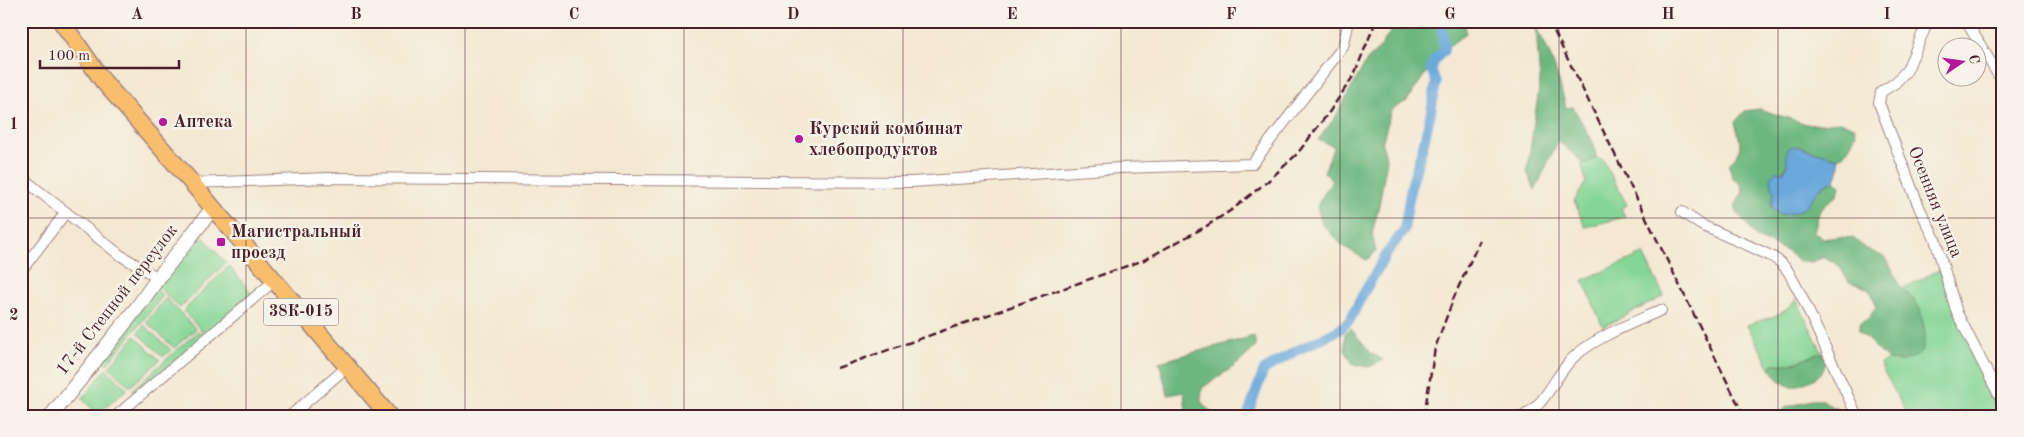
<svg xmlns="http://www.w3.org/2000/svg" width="2024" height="437" font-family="'Old Standard TT',serif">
  <rect width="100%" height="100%" fill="#f7f3e8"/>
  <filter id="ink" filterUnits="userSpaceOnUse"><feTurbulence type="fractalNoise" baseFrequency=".02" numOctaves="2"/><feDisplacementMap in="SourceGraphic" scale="10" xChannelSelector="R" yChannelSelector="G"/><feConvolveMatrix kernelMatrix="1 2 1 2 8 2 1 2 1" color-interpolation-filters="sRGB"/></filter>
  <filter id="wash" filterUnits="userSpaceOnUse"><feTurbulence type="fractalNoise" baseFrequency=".0096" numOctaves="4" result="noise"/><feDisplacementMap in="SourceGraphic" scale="20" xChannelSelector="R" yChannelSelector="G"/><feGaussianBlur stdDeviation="1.12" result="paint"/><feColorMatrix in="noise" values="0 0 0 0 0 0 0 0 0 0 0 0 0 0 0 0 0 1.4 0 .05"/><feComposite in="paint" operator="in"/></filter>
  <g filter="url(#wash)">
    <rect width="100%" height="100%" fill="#f4e8d2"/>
    <g fill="#85d696" stroke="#687a60">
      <path d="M1596,157l7,3 24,45 -6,3 4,9 -40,10 -11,-26 12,-19 -5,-21 8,2z"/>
      <path d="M199,232l27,31 -46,45 -22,-21z"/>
      <path d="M1643,254l21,42 -61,31 -20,-47z"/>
      <path d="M229,266l20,24 3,6 -46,39 -23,-24z"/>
      <path d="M1939,270l64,142v4h-95l-28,-52 8,-4 13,1 13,-61 -12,-11z"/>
      <path d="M156,289l7,7 -56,68 -5,-4z"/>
      <path d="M166,298l30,31 -22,19 -28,-26z"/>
      <path d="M1796,299l27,55c-9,-1 -16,5 -24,8 -9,4 -17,3 -26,2l-3,4 -23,-43c18,-7 38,-8 49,-26z"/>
      <path d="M144,325l27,25 -8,7 -25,-24z"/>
      <path d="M198,331l7,6 -67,58 -6,-5z"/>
      <path d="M135,336l25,24 -30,27 -21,-20z"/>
      <path d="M106,369l21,20 -29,25 -16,-15z"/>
    </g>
    <g fill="#6cb77f" stroke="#5b6b55">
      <path d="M1397,21h67l2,12 -22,17 -11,12 -26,39 -16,9 -9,34 5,16 -8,45 -7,29 4,18 -10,8 -23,-14 -21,-21 -5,-19 15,-26 -8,-8 10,-26 -16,-6 18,-24 31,-56 13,-12z"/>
      <path d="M1536,28c16,25 23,52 30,80l7,-1 21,37 2,13 -7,6 -8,-2 -23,-20 -23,49 -8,-18 13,-91z"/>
      <path d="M1759,109l51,16 29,-3 15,4 2,7c-4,10 -8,20 -18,25l-43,-12 -12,26 -13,5 4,15 -3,15c5,6 9,8 17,7 27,-3 24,-31 47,-33l5,5 -2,8 -18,15 -6,23 9,7 15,-2 15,1 12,10 21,10 16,31 12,11 6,9 5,23 -2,17 -8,8 -14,4 -13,-1 -29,-29v-7l10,-6 7,-11c-4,-19 -8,-19 -27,-25l-9,-16 -15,-9 -14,5 -12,-1 -14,-11 -28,-12 -21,-27v-7l7,-12 -2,-7 -9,-8 -3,-13c16,-17 11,-21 6,-42l10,-11z"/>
      <path d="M1351,329l20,24 12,7 -14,7 -16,-3 -8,-14v-17z"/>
      <path d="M1254,336l2,11 -20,18 -34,23c-2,22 3,16 14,28h-32l2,-4 -2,-20 -16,3 -9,-33z"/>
      <path d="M1818,353l5,1c8,17 -8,26 -22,30 -3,1 -7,3 -11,2 -9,-2 -15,-11 -20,-18l3,-4c19,1 27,-2 45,-11z"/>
      <path d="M1812,400h11l9,7 15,5 3,4h-68l1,-6 4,-3z"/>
    </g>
    <path fill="#6aa8dc" stroke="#5a6484" d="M1794,146l44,12 1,10 -4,13c-23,2 -20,30 -47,33 -8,1 -12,-1 -17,-7l3,-15 -4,-15 6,-5h8l3,-8v-15z"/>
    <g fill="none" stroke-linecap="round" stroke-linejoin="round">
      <path stroke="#6aa8dc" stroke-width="10" d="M1247,416l17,-46 30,-18 45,-22 11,-10 12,-24 25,-43 17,-23 7,-43 12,-41 8,-34 5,-30 -5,-13 2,-7 11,-12 -3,-29"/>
    </g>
  </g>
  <g filter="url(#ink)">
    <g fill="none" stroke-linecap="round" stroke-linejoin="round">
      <defs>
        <g id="minor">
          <path d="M1928,21l-21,49 -12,13 -14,9 -2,11 40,104 16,32 22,74 46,90"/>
          <path d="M1966,21l37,62"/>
          <path d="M21,177l99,78 38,23"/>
          <path d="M192,183l137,-5 583,4 208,-14 132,-4 91,-117 6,-26"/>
          <path d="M1682,212l19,13 44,19 28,13 8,6 7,8 14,26 55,119"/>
          <path d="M21,271l45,-59"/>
          <path d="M116,416l158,-135"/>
          <path d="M290,416l57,-49"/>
          <path d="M1524,416c25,-15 32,-44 52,-61 24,-20 57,-32 85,-45"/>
        </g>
        <path id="tertiary" d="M51,416l88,-111 19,-27 55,-70"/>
        <path id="primary" d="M61,21l42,60 89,102 197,233"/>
      </defs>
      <use href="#minor" stroke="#9f847e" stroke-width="12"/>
      <use href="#tertiary" stroke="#9f847e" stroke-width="16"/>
      <use href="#primary" stroke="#9f847e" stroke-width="19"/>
      <use href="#minor" stroke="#fff" stroke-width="10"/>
      <use href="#tertiary" stroke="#fff" stroke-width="14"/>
      <use href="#primary" stroke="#f9be6d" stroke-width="16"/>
      <g stroke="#4a1f2b" stroke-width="2.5" stroke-dasharray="8 4" stroke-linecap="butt">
        <path d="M1549,21l195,395"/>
        <path d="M837,368l307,-108 61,-33 28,-18 35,-28 29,-27 33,-43 24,-36 22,-54"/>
        <path d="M1424,416l11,-68 19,-51 26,-57"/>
      </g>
    </g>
  </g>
  <path fill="none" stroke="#4a1f2b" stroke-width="1" stroke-opacity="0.55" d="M246,21v395M465,21v395M684,21v395M903,21v395M1121,21v395M1340,21v395M1559,21v395M1778,21v395M21,218h1982"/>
  <g fill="#b5179e" stroke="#f7f3e8" stroke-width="2">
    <circle cx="163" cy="122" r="5"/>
    <circle cx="799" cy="139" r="5"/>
    <rect x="216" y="237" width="10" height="10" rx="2.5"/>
  </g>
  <g text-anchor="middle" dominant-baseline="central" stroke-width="5" stroke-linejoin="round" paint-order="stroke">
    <rect fill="#f7f3e8" stroke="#7e5f64" stroke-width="1" x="263.5" y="298.5" width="75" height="27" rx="4"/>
    <g font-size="16" font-weight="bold" fill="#4a1f2b">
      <text x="301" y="312">38К-015</text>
    </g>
    <g font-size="18" font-weight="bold" fill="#4a1f2b" stroke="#f7f3e8" text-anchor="start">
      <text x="173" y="122">Аптека</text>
      <text x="809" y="129">Курский комбинат<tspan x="809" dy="21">хлебопродуктов</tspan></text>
      <text x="231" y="232">Магистральный<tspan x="231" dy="21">проезд</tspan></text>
    </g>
    <g font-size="18" fill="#4a1f2b" stroke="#f7f3e8">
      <text transform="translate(1935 202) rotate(68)">Осенняя улица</text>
      <text transform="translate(117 300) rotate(-52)">17-й Степной переулок</text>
    </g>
  </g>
  <rect width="2024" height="437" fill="none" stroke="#f7f3e8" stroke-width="55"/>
  <g transform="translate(1962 62) rotate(77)"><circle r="24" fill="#f7f3e8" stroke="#b29e9c"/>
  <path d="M0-4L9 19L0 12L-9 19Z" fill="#b5179e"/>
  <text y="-8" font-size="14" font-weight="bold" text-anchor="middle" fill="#4a1f2b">С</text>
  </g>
  <path d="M40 60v8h139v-8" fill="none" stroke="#4a1f2b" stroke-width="2.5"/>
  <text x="48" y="60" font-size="15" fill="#4a1f2b" stroke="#f7f3e8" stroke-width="4" paint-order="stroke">100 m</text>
  <rect x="28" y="28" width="1968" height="382" fill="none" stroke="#4a1f2b" stroke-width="2"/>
  <g font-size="16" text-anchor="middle" font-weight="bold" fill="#4a1f2b">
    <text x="137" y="19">A</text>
    <text x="356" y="19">B</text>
    <text x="574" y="19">C</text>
    <text x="793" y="19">D</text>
    <text x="1012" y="19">E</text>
    <text x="1231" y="19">F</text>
    <text x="1450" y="19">G</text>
    <text x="1668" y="19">H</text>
    <text x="1887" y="19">I</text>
    <text x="14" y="129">1</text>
    <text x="14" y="320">2</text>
  </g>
</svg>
